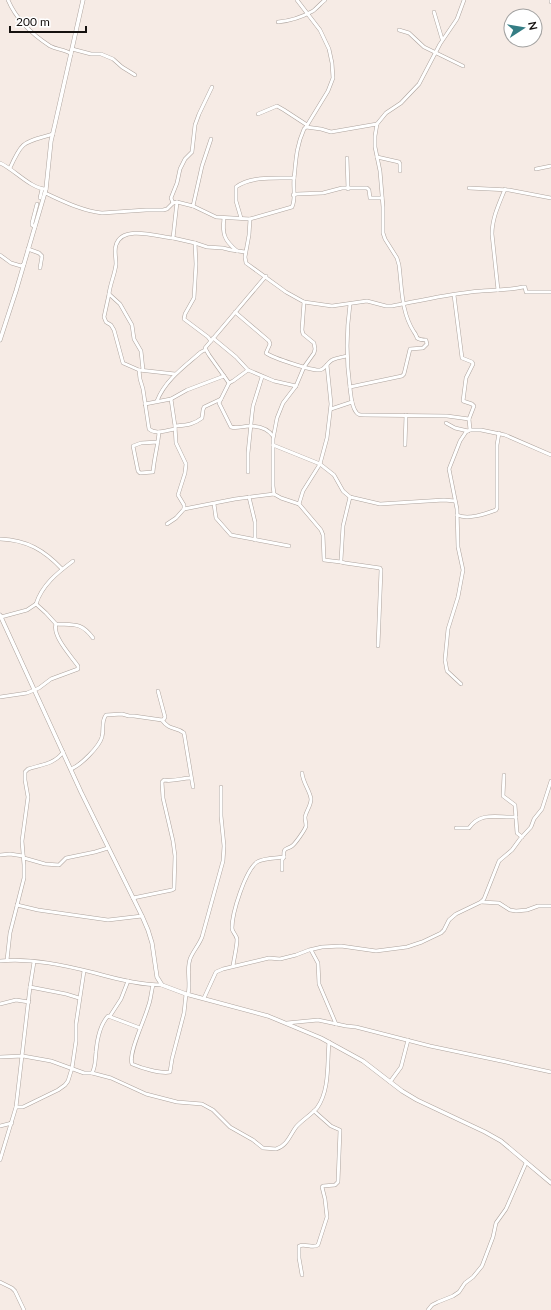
<svg xmlns="http://www.w3.org/2000/svg" width="551" height="1310" font-family="Lato,sans-serif">
  <rect width="100%" height="100%" fill="#f6ebe5"/>
  <g fill="none" stroke-linecap="round" stroke-linejoin="round">
    <defs>
      <g id="minor">
        <path d="M8,0c8,19 25,35 42,46 7,4 15,3 21,8"/>
        <path d="M551,0v2"/>
        <path d="M434,12l8,27"/>
        <path d="M278,22c12,-1 24,-5 35,-11 4,-3 8,-8 12,-11"/>
        <path d="M399,30l10,3 15,14 39,19"/>
        <path d="M72,49l19,5h10l12,5 9,8 13,8"/>
        <path d="M258,114l19,-8 7,4 23,15"/>
        <path d="M306,127l15,2 10,3 46,-8"/>
        <path d="M377,157l22,5 1,2v7"/>
        <path d="M347,158l1,31"/>
        <path d="M0,163c14,6 31,26 46,26"/>
        <path d="M10,168c13,-29 14,-25 43,-34"/>
        <path d="M536,169l15,-3"/>
        <path d="M469,188l40,2 42,8"/>
        <path d="M45,193c18,8 37,18 57,20l44,-3h17l4,-1 6,-6 4,-1 16,4 23,11 34,2 42,-12c4,-8 1,-19 2,-28 2,-19 2,-32 10,-50l2,-2 22,-36 5,-13 -1,-15 -3,-14 -9,-19 -23,-30"/>
        <path d="M293,195l4,-1 26,-1 19,-5h25l2,2 1,8h12"/>
        <path d="M40,198l2,-9"/>
        <path d="M177,202l-4,36 22,5 1,21 -2,34 -9,16 -1,5 24,18 3,4"/>
        <path d="M173,203l-2,-5 6,-15 3,-14 5,-10 7,-7 3,-27 4,-11 13,-27"/>
        <path d="M193,206l9,-40 9,-27"/>
        <path d="M224,218c-2,16 0,22 13,33"/>
        <path d="M241,218l-5,-17v-14c15,-11 40,-9 58,-9"/>
        <path d="M250,219l-1,16 -4,22 1,6 40,29 18,10 -2,28 1,4 11,9 1,6 -1,4 -10,14 -8,19 -13,17 -6,15 -4,21v47l1,8"/>
        <path d="M35,227l-3,-2v-2l5,-19"/>
        <path d="M195,243l12,4 16,1 8,2 14,2"/>
        <path d="M28,249l11,4 3,3 -2,12"/>
        <path d="M0,255l11,8 10,3 3,-2"/>
        <path d="M266,276l-61,72 4,7 20,28 -10,20 12,24c6,2 12,-1 19,-1 9,0 18,3 23,10"/>
        <path d="M498,290l-6,-56c0,-16 7,-30 13,-45"/>
        <path d="M109,294l-5,23 2,5 5,3 3,5 9,33 16,7 36,4"/>
        <path d="M454,295l8,63 10,4 1,2 -7,14 -3,23 9,3 2,2 -5,13 1,11 -4,2 -6,9 -11,28 8,40 1,38 5,23 -5,27 -10,32 -3,31 2,11 14,13"/>
        <path d="M304,302l28,4 35,-5 19,5h6c26,-5 52,-11 79,-14 17,-2 35,-1 52,-5h2l1,5h25"/>
        <path d="M350,304c-4,29 -4,55 0,84 1,7 1,17 6,24 2,3 4,3 8,3l83,1 22,3"/>
        <path d="M235,312l34,29 1,3 -4,9c7,5 46,18 54,17 5,-1 7,-7 12,-10 4,-2 10,-3 15,-4"/>
        <path d="M213,338l23,19 12,13 26,11 22,5"/>
        <path d="M139,370l1,9 3,10 6,40c7,6 18,1 26,0"/>
        <path d="M143,370l-2,-19 -7,-12 -2,-14 -12,-21 -11,-10c1,-10 6,-20 7,-30 0,-7 -2,-13 0,-19 6,-21 43,-8 57,-7"/>
        <path d="M229,383l4,-2 15,-11"/>
        <path d="M350,387l52,-11 2,-2 6,-25 13,-1 4,-4 -1,-4c-2,0 -6,0 -9,-2 0,-1 -2,-5 -3,-6 -13,-20 -12,-44 -15,-67l-2,-7 -12,-19 -2,-6v-26l-3,-36 -5,-24v-11l2,-12 9,-11 15,-10 18,-19 21,-40 17,-25 7,-19"/>
        <path d="M157,401c8,-21 28,-35 44,-49l4,-2"/>
        <path d="M145,404l26,-5 16,-9 37,-14"/>
        <path d="M331,409l21,-7"/>
        <path d="M446,423l9,5 13,3"/>
        <path d="M175,426c11,-1 18,-1 27,-8l1,-8 1,-3 17,-8"/>
        <path d="M470,430h11l24,5 46,20"/>
        <path d="M158,442l-17,1 -8,3 5,25 2,2 13,-1c1,-14 5,-26 6,-40"/>
        <path d="M273,445l47,19 14,11 9,16 7,6 30,7 64,-4 11,1"/>
        <path d="M405,445l1,-30"/>
        <path d="M248,472v-19l4,-39 1,-8 9,-29"/>
        <path d="M249,497l6,25v18"/>
        <path d="M350,497l-7,29 -2,34v2l4,1 35,5 1,2 -3,76"/>
        <path d="M214,504l2,14 15,17 58,11"/>
        <path d="M299,504l4,-13 17,-27 7,-26 4,-34 -4,-39"/>
        <path d="M184,509l51,-10 39,-5 7,4 18,6 22,26 2,5 1,25 17,2"/>
        <path d="M457,515c11,5 28,-1 39,-5l1,-2v-63l2,-12"/>
        <path d="M167,524l9,-6 8,-9v-4l-6,-10 7,-22 1,-9 -10,-21 -1,-17 -4,-27"/>
        <path d="M0,539c27,1 44,11 62,30"/>
        <path d="M36,604c6,-19 21,-31 37,-43"/>
        <path d="M1,617l26,-7 9,-6 10,9 10,11c18,1 25,-2 37,14"/>
        <path d="M158,691l7,26 -1,2 -2,1"/>
        <path d="M0,697l27,-4 12,-5 12,-9 27,-10v-3c-7,-10 -26,-30 -22,-42"/>
        <path d="M71,769c10,-4 28,-22 31,-32 2,-8 -1,-16 4,-22l16,-1 7,2h5l28,4c8,11 13,6 22,13l9,54"/>
        <path d="M504,775l-1,21 12,9 2,28 5,4"/>
        <path d="M456,828h13c12,-17 29,-10 47,-11"/>
        <path d="M0,855l10,-1 13,2"/>
        <path d="M24,858l21,6 14,1 7,-7 29,-6 13,-4"/>
        <path d="M282,870v-10l2,-3c-1,-10 2,-7 8,-11 3,-2 13,-16 14,-20 0,-3 -1,-6 -1,-9 1,-6 6,-11 6,-18 -1,-8 -8,-16 -9,-26"/>
        <path d="M133,898l39,-8 2,-1 1,-33 -2,-15 -10,-43 -1,-16 2,-2c9,2 17,-2 27,-2"/>
        <path d="M481,902l18,1 11,7 6,1 11,-1 11,-4h13"/>
        <path d="M17,905l21,5 70,10 34,-4"/>
        <path d="M311,950l7,13 1,21 17,40"/>
        <path d="M7,960l3,-27 14,-55v-13l-2,-24 6,-44 -3,-17v-8l3,-3c12,-4 27,-5 35,-17"/>
        <path d="M0,961c31,-3 64,4 95,12 21,6 44,12 67,12"/>
        <path d="M233,966c1,-8 4,-19 4,-27 -1,-5 -5,-7 -5,-11 0,-15 13,-57 25,-66 5,-4 20,-4 27,-5"/>
        <path d="M153,985c-2,7 -2,15 -5,22 -3,12 -20,46 -16,57 9,4 29,10 38,8l2,-13 12,-46 2,-19"/>
        <path d="M30,987l36,7 13,4"/>
        <path d="M188,994c3,-11 -2,-23 2,-35 3,-8 9,-14 12,-22l21,-76 1,-15 -3,-30v-29"/>
        <path d="M204,998l12,-26 7,-3 46,-11 11,1 16,-4 13,-5 13,-3 19,-1 35,5 31,-4 15,-5 19,-9 3,-3 5,-10 7,-6 25,-12 3,-3 15,-38 13,-11 8,-11 11,-12 3,-8 8,-10 9,-28"/>
        <path d="M0,1004l16,-4 13,2"/>
        <path d="M110,1016l11,-17 7,-18"/>
        <path d="M287,1023l31,-3 28,6 10,1 74,19 76,16 8,2 37,8"/>
        <path d="M0,1057l23,-1 28,5 33,12h8l19,5 35,16 31,8 25,2 11,6 17,17 23,13 10,8 13,1c11,-3 14,-14 20,-22 6,-7 15,-12 21,-19 13,-18 10,-45 12,-66"/>
        <path d="M92,1073c4,-7 3,-14 4,-21 1,-12 4,-27 12,-36l32,12"/>
        <path d="M390,1082l11,-15 7,-27"/>
        <path d="M16,1107h7l35,-17 7,-5 3,-4 4,-13 4,-27v-17l8,-53"/>
        <path d="M0,1126l12,-3"/>
        <path d="M0,1160l16,-53 14,-120 4,-25"/>
        <path d="M302,1275l-3,-17v-12c6,-3 14,3 19,-1l9,-28 -2,-18 -3,-12 1,-1 12,-1 3,-3 2,-52 -9,-4 -17,-15"/>
        <path d="M0,1282l12,6 3,3 9,19"/>
        <path d="M428,1310l4,-5 6,-3 15,-6 6,-4 6,-9 8,-6 9,-11 11,-29 3,-14 10,-14 20,-46"/>
      </g>
      <g id="major">
        <path d="M0,340l16,-49 30,-102 5,-48 4,-17 28,-124"/>
        <path d="M0,615l81,177 61,124 6,14 4,13 5,34 5,8 24,9 82,22 53,22 42,23 39,30 15,9 68,32 16,9 50,42"/>
      </g>
    </defs>
    <use href="#minor" stroke="#ada39d" stroke-width="4"/>
    <use href="#major" stroke="#ada39d" stroke-width="4.5"/>
    <use href="#minor" stroke="#fff" stroke-width="3"/>
    <use href="#major" stroke="#fff" stroke-width="3.5"/>
  </g>
  <g transform="translate(523 28) rotate(78)"><circle r="19" fill="#ffffff" stroke="#a1a09f"/>
  <path d="M0-3L7 15L0 10L-7 15Z" fill="#347d84"/>
  <text y="-6" font-size="11" font-weight="bold" text-anchor="middle" fill="#15110f">N</text>
  </g>
  <path d="M10 26v6h76v-6" fill="none" stroke="#15110f" stroke-width="2"/>
  <text x="16" y="26" font-size="12" fill="#15110f" stroke="#ffffff" stroke-width="3" paint-order="stroke">200 m</text>
</svg>
